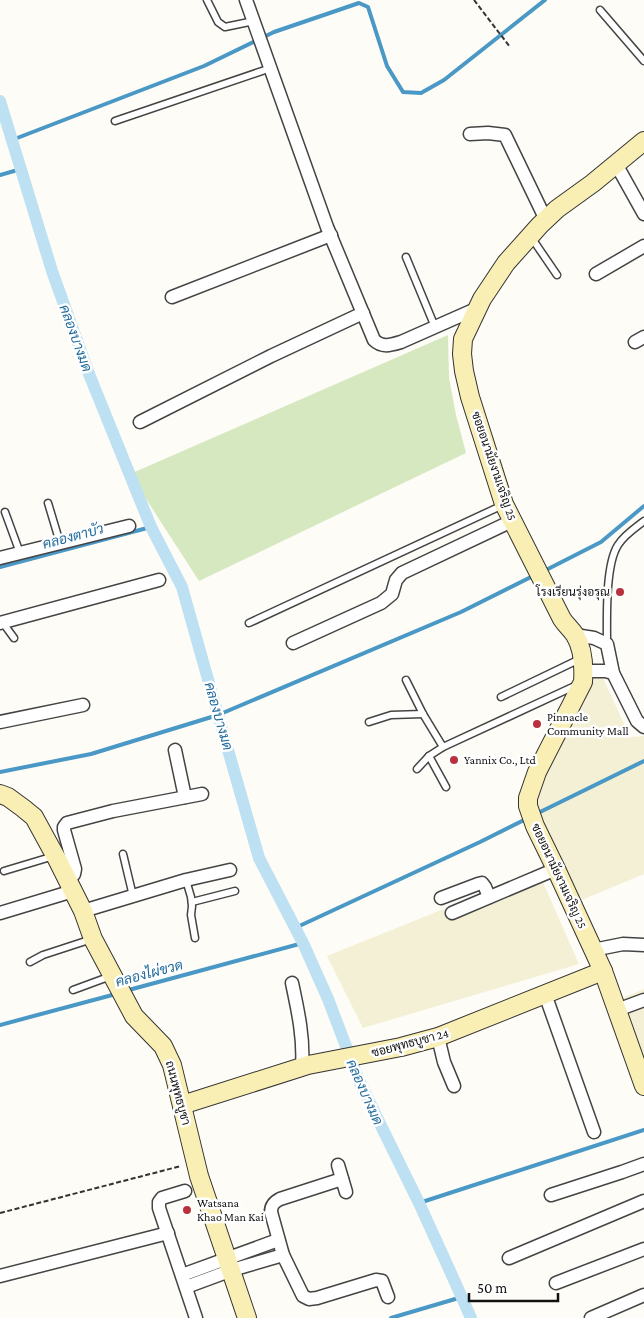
<svg xmlns="http://www.w3.org/2000/svg" width="644" height="1318" font-family="'Crimson Pro',Sarabun,serif">
  <rect width="100%" height="100%" fill="#fefcf6"/>
  <g fill="#f4f0d6">
    <path d="M585,664l14,5 31,68 14,-1v138l-72,30 -48,-112z"/>
    <path d="M538,871l41,93 -216,64 -36,-72z"/>
    <path d="M644,989v67l-21,-58z"/>
  </g>
  <path fill="#d6e8c0" d="M448,335l1,43 7,37 10,38 -267,128 -69,-107z"/>
  <g fill="none" stroke-linecap="round" stroke-linejoin="round">
    <g stroke="#4998c5" stroke-width="4">
      <path d="M12,140l192,-74 70,-34 85,-29 9,4 19,59 16,26 18,1 23,-13 101,-80"/>
      <path d="M0,175l21,-6"/>
      <path d="M0,567l151,-40"/>
      <path d="M544,571l57,-29 43,-36"/>
      <path d="M0,772l91,-18 127,-39 243,-103 74,-37"/>
      <path d="M536,814l108,-53"/>
      <path d="M295,928l185,-86 48,-24"/>
      <path d="M125,991l178,-48"/>
      <path d="M0,1025l116,-31"/>
      <path d="M419,1203l225,-73"/>
      <path d="M391,1318l71,-21"/>
    </g>
    <path stroke="#bde1f3" stroke-width="12" d="M0,101l52,170 37,103 62,153 31,60 36,128 41,143 44,85 25,56 32,84 59,120 31,68 21,47"/>
    <defs>
      <g id="lane">
        <path d="M207,0l11,22 7,5 29,-6"/>
        <path d="M600,10l44,51"/>
        <path d="M115,121l156,-53"/>
        <path d="M531,237l26,38"/>
        <path d="M406,257l29,70"/>
        <path d="M48,503l12,40"/>
        <path d="M5,512l15,41"/>
        <path d="M3,623l11,15"/>
        <path d="M249,623l254,-118"/>
        <path d="M607,644c0,-25 -2,-79 11,-99 6,-10 17,-17 26,-24"/>
        <path d="M406,680l17,34 20,33"/>
        <path d="M501,697l81,-39"/>
        <path d="M369,722l22,-7 32,-1"/>
        <path d="M429,756l11,20 6,11"/>
        <path d="M417,769l12,-13 14,-9 134,-62"/>
        <path d="M123,854l10,42"/>
        <path d="M4,871l50,-15"/>
        <path d="M186,880l5,17 1,9 -1,9 4,23"/>
        <path d="M192,902l43,-11"/>
        <path d="M30,962l13,-7 49,-16"/>
        <path d="M73,990l38,-14"/>
      </g>
      <g id="street">
        <path d="M246,0l81,227 47,113c8,8 17,5 27,2l77,-34"/>
        <path d="M470,134l18,-1 17,2 41,85"/>
        <path d="M616,164l28,50"/>
        <path d="M596,274l48,-28"/>
        <path d="M172,297l159,-62"/>
        <path d="M635,342l9,-5"/>
        <path d="M140,422l131,-66 92,-43"/>
        <path d="M0,558l129,-32"/>
        <path d="M0,623l159,-43"/>
        <path d="M575,635l19,3 13,6 6,29 24,48 7,6"/>
        <path d="M293,643l88,-40 11,-9 4,-14 6,-7 110,-52"/>
        <path d="M584,671h21l8,2"/>
        <path d="M0,722l83,-17"/>
        <path d="M175,750l10,47"/>
        <path d="M68,881l6,-7 1,-5 -11,-39v-3l3,-4 46,-12 89,-17"/>
        <path d="M441,898l37,-14 4,-1 3,4 4,10"/>
        <path d="M83,911l103,-31 44,-10"/>
        <path d="M0,913l73,-22"/>
        <path d="M452,913l104,-44"/>
        <path d="M593,950l30,-6 21,1"/>
        <path d="M292,983c6,28 12,55 10,84"/>
        <path d="M545,994l49,138"/>
        <path d="M617,1010l27,-10"/>
        <path d="M438,1037l6,25 10,24"/>
        <path d="M338,1165l8,27"/>
        <path d="M342,1179l-62,20c-6,3 -9,6 -9,13l12,43 20,41 6,3 8,-1 59,-18 6,1 6,16"/>
        <path d="M185,1191l-23,7 -3,4v6l37,110"/>
        <path d="M551,1195l71,-23 22,-8"/>
        <path d="M509,1258l135,-57"/>
        <path d="M182,1275l96,-35"/>
        <path d="M0,1276l168,-43"/>
        <path d="M556,1283l88,-34"/>
        <path d="M186,1287l46,-17 51,-15"/>
        <path d="M591,1318l53,-23"/>
      </g>
      <g id="secondary">
        <path d="M644,141l-51,42 -36,26 -17,16 -34,38 -24,36 -19,40 -1,15 2,17 6,26 34,107 58,115c4,6 9,10 13,16 8,13 9,32 8,47l-46,90 -9,26v8l7,20 21,43 47,102 41,115"/>
        <path d="M0,794l8,3 15,11 11,9 23,42 26,52 10,28 41,77 29,30 9,19 27,111 48,142"/>
        <path d="M182,1105l126,-40 93,-18 37,-10 165,-66"/>
      </g>
    </defs>
    <use href="#lane" stroke="#444" stroke-width="9"/>
    <use href="#street" stroke="#444" stroke-width="15"/>
    <use href="#secondary" stroke="#333" stroke-width="20"/>
    <g stroke="#333" stroke-width="2" stroke-dasharray="5 2.5" stroke-linecap="butt">
      <path d="M474,0l36,47"/>
      <path d="M0,1213l181,-47"/>
    </g>
    <use href="#lane" stroke="#fff" stroke-width="6"/>
    <use href="#street" stroke="#fff" stroke-width="12"/>
    <use href="#secondary" stroke="#f9efb5" stroke-width="18"/>
  </g>
  <g fill="#b9313d" stroke="#fff" stroke-width="2">
    <circle cx="620" cy="592" r="5"/>
    <circle cx="537" cy="724" r="5"/>
    <circle cx="454" cy="760" r="5"/>
    <circle cx="187" cy="1210" r="5"/>
  </g>
  <g text-anchor="middle" dominant-baseline="central" stroke-width="5" stroke-linejoin="round" paint-order="stroke">
    <g font-size="12" fill="#111" stroke="#fff">
      <text transform="translate(494 466) rotate(71)">ซอยอนามัยงามเจริญ 25</text>
      <text transform="translate(559 876) rotate(65)">ซอยอนามัยงามเจริญ 25</text>
      <text transform="translate(410 1043) rotate(-15)">ซอยพุทธบูชา 24</text>
      <text transform="translate(178 1093) rotate(75)">ถนนพุทธบูชา</text>
    </g>
    <g font-size="12" fill="#111" stroke="#fff" text-anchor="start">
      <text x="610" y="592" text-anchor="end">โรงเรียนรุ่งอรุณ</text>
      <text x="547" y="717">Pinnacle<tspan x="547" dy="14">Community Mall</tspan></text>
      <text x="464" y="760">Yannix Co., Ltd</text>
      <text x="197" y="1203">Watsana<tspan x="197" dy="14">Khao Man Kai</tspan></text>
    </g>
    <g font-size="14" font-style="italic" fill="#216b9c" stroke="#fff">
      <text transform="translate(76 338) rotate(70)">คลองบางมด</text>
      <text transform="translate(73 536) rotate(-15)">คลองตาบัว</text>
      <text transform="translate(219 716) rotate(74)">คลองบางมด</text>
      <text transform="translate(149 973) rotate(-15)">คลองไผ่ขวด</text>
      <text transform="translate(365 1092) rotate(66)">คลองบางมด</text>
    </g>
  </g>
  <path d="M469 1293v8h89v-8" fill="none" stroke="#111111" stroke-width="2.5"/>
  <text x="477" y="1293" font-size="15" fill="#111111" stroke="#ffffff" stroke-width="4" paint-order="stroke">50 m</text>
</svg>
